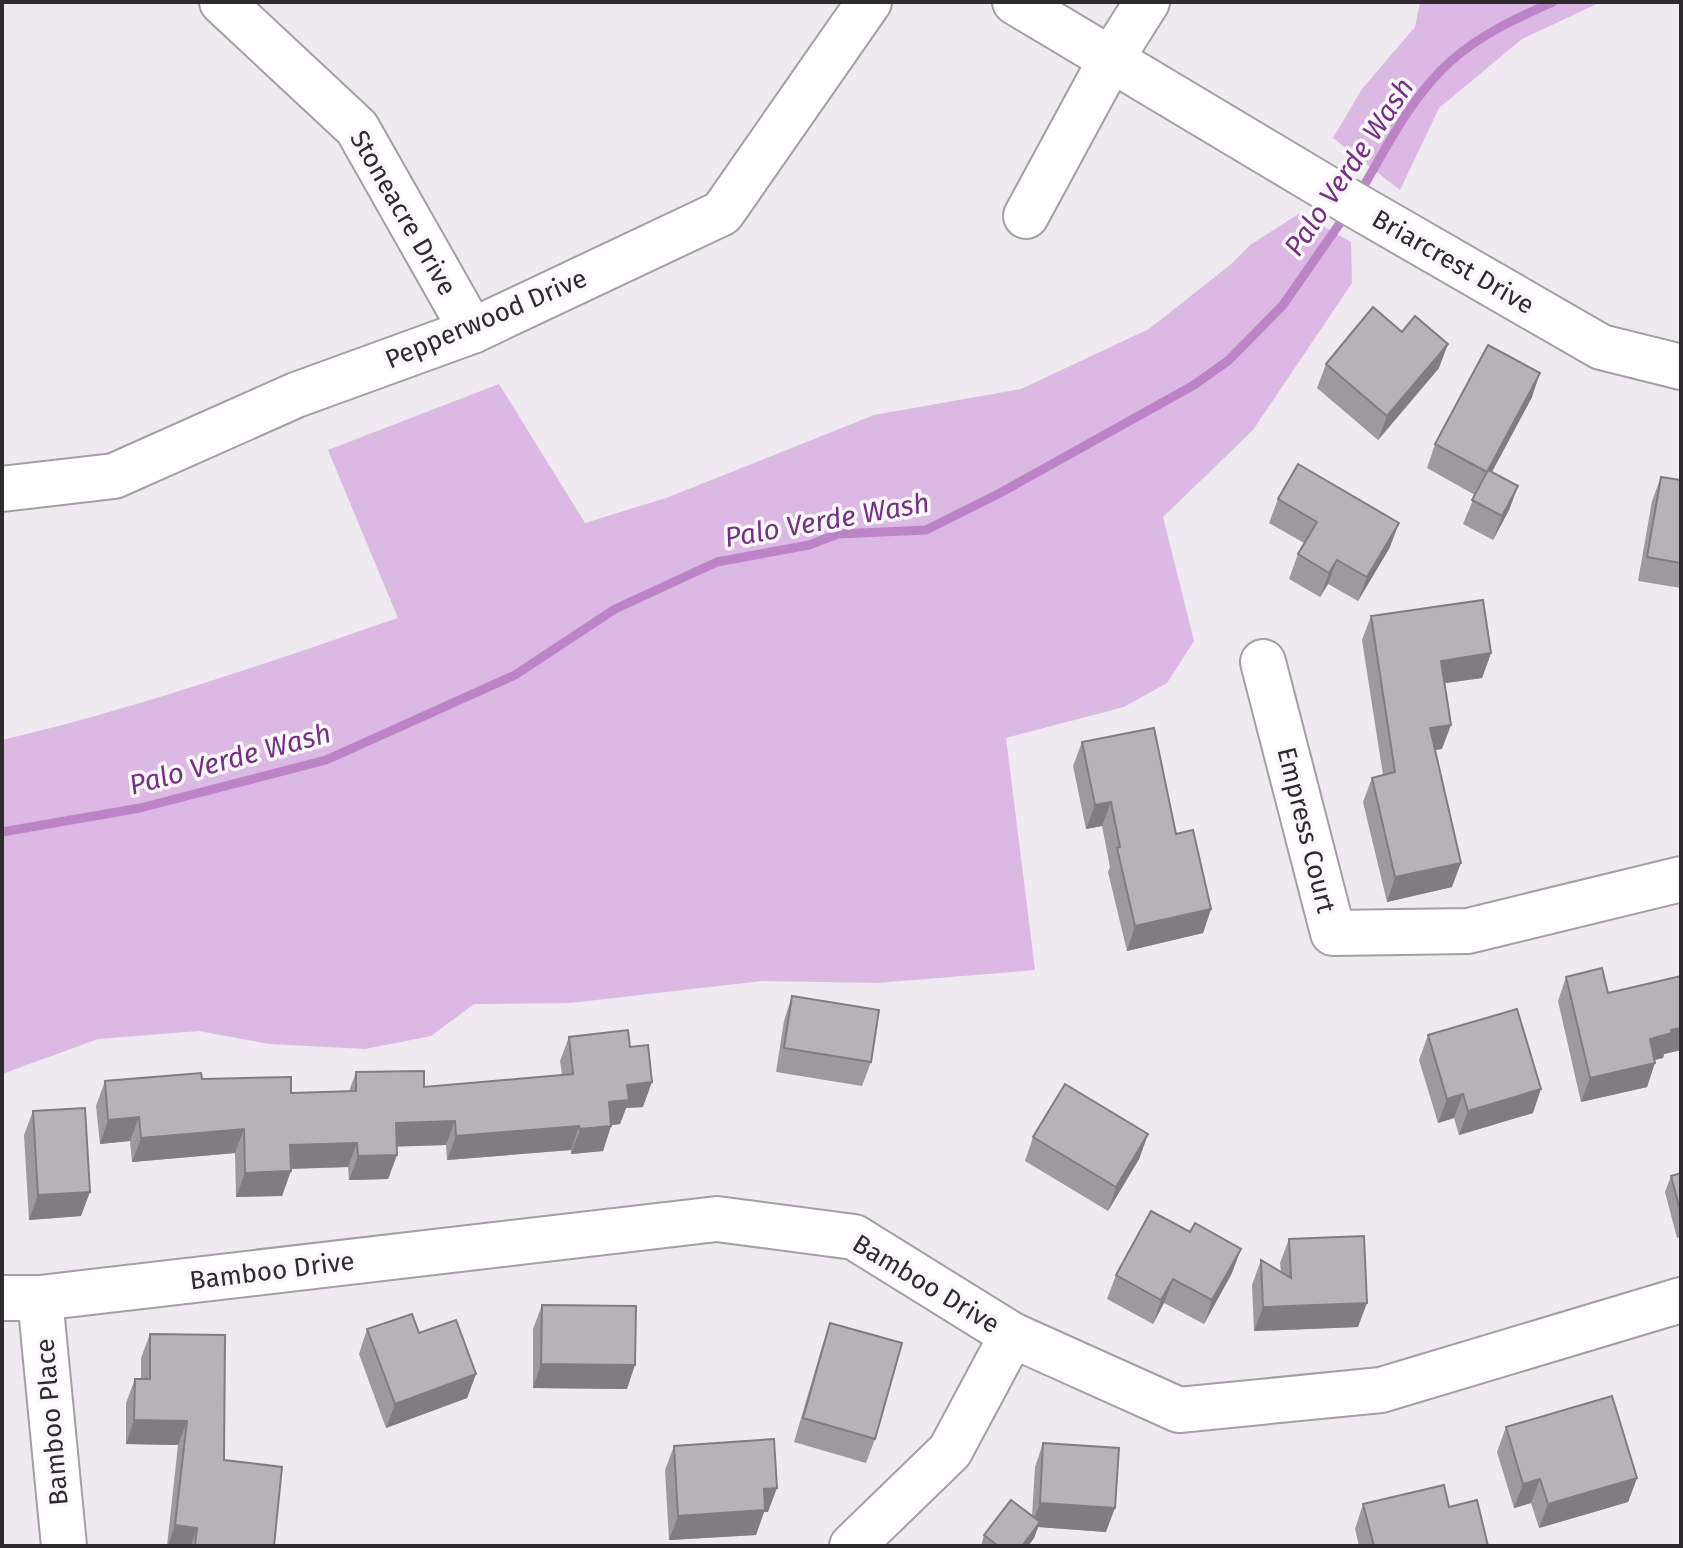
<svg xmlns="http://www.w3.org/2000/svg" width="1683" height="1548" font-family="'Fira Sans',sans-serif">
  <rect width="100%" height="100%" fill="#eeeaef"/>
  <g fill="#dcb8e4">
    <path d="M1420,2h181l-79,37 -83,69 -39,82 -67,-52 29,-49 53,-62z"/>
    <path d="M1300,213l51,29 1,41 -99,147 -90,87 31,124 -27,42 -43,24 -118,31 29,232 -158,13 -115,-2 -192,22 -96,1 -43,32 -66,13 -96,-5 -70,-13 -101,8 -96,35v-334c134,-31 265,-77 396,-122l-70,-168 171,-66 86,139 81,-25 208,-83 147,-26 128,-60 81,-64 20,-20z"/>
  </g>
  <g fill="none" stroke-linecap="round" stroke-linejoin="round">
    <g stroke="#bc84c7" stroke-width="9">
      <path d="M1359,194c27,-45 52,-98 92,-133 30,-27 66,-43 102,-59"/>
      <path d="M2,832l138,-24 186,-48 189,-85 100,-66 102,-47 92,-17 29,-11 88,-4 74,-37 194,-108 35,-25 54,-55 64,-92"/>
    </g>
    <defs>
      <g id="minor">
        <path d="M222,2l135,126 115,203"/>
        <path d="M1015,2l338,202 248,143 80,20"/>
        <path d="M1026,216l85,-157 36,-57"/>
        <path d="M2,489l112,-13 182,-81 176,-64 250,-118 147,-211"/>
        <path d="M1263,662l70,271 135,-2 213,-52"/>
        <path d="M2,1298h38l677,-79 137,18 158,98 167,75 202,-20 300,-90"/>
        <path d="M40,1298l24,248"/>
        <path d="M852,1546l98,-95 62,-116"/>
      </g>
    </defs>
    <use href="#minor" stroke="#a49fa4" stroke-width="48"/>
    <use href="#minor" stroke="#fff" stroke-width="44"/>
  </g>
  <g fill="#9d999e">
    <path d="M1326,364l113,4 -61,72 -61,-52z"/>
    <path d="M1532,397l-40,75 26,14 -9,24 -16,30 -30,-16 12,-29 -48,-27 8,-24z"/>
    <path d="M1661,477l20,3v108l-43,-7 14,-80z"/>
    <path d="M1278,499l112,48 -32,54 -30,-17 -8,13 -31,-18 9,-25 6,-11 -35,-20z"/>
    <path d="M1371,616l120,37 -9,25 -38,5 -2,66 -7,1 17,137 -65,15 -24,-100 9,-24 11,-3 -21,-135z"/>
    <path d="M1082,742l94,92 35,75 -8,24 -76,18 -19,-79 2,-5 -8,-41 -16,3 -13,-63z"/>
    <path d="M1681,976v74l-17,4 -1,4 -8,2 -8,27 -66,15 -23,-101 8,-24 42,16z"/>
    <path d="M792,996l79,66 -9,24 -86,-14 8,-51z"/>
    <path d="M1428,1035l105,78 -74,22 -5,-17 -16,5 -19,-63z"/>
    <path d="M569,1037l61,10 13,60 -17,1 -6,16 -9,1 -8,26 -32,3v-4l-124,10 -1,-15 -49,1v9l-9,24 -39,1 -1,-13 -58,2 -8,27 -46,1 -1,-44 -103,9 -2,-21 -30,3 -4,-38 9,-25 97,-2 89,14 58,-2 7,-19 68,15 138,-12 -2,-14z"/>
    <path d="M33,1111l48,105 -52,4 -5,-85z"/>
    <path d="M1148,1134l-9,25 -31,52 -83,-50 8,-24z"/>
    <path d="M1681,1173v64l-4,1 -12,-46 6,-16z"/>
    <path d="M1289,1239l69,88 -104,4 -2,-46 9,-25 20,12 -1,-9z"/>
    <path d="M1232,1273l-28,51 -40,-21 -11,21 -46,-25 9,-24z"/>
    <path d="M542,1305l85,84 -94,-1v-59z"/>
    <path d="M830,1323l45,116 -9,24 -72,-21 28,-95z"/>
    <path d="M367,1329l52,4 57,41 -9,24 -81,30 -27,-74z"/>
    <path d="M150,1334l74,126 50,86h-107l11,-101 -52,-1v-41l9,-24h6v-21z"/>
    <path d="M1506,1427l131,51 -9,24 -89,26 -8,-25 -17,5 -17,-56z"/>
    <path d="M1043,1443l63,89 -68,-5 -4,11 -6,8h-47l3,-11 48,-19 3,-49z"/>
    <path d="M674,1446l94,66h-4l-8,23 -87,5 -4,-70z"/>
    <path d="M1363,1504l86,3 39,39h-129l-4,-17z"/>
  </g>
  <g fill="#807d81">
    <path d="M1448,344l-9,24 -61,72 9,-24z"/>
    <path d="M1540,373l-8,24 -52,97 8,-24z"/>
    <path d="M1518,486l-9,24 -16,30 9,-24z"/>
    <path d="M1399,523l-9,24 -32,54 9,-24z"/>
    <path d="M1337,560l-9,24 -8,13 9,-24z"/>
    <path d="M1491,653l-9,25 -50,7 9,-24z"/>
    <path d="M1451,725l-9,24 -21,3 9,-24z"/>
    <path d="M1111,802l-9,24 -16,3 9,-24z"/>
    <path d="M1461,863l-9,24 -65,15 8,-25z"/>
    <path d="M1211,909l-8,24 -76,18 8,-25z"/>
    <path d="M1681,1028v22l-17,4 -1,4 -22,5 9,-24 21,-9z"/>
    <path d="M1655,1063l-8,24 -66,15 9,-24z"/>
    <path d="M652,1082l-9,25 -17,1 -6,16 -20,3 9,-25 18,-17z"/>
    <path d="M1541,1089l-8,24 -74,22 9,-24z"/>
    <path d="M1463,1094l-9,24 -16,5 9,-24z"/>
    <path d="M139,1117l-9,24 -30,3 8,-24z"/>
    <path d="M455,1121l-9,24 -59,2 9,-24z"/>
    <path d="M579,1126l-8,24 -124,10 9,-24z"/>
    <path d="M611,1126l-8,25 -32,3 9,-25z"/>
    <path d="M244,1129l-9,24 -103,9 9,-24z"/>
    <path d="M1148,1134l-9,25 -31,52 8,-24z"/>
    <path d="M357,1143l-9,24 -67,2 9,-24z"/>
    <path d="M397,1155l-9,24 -39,1 9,-24z"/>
    <path d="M291,1171l-9,25 -46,1 9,-24z"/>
    <path d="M90,1192l-9,24 -52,4 9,-25z"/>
    <path d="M1241,1249l-9,24 -28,51 8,-24z"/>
    <path d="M1173,1279l-9,24 -11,21 8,-24z"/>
    <path d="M1367,1303l-9,24 -104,4 9,-24z"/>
    <path d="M541,1364l94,1 -8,24 -94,-1z"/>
    <path d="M476,1374l-9,24 -81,30 9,-24z"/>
    <path d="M134,1420l53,1 -9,24 -52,-1z"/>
    <path d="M1637,1478l-9,24 -89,26 9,-24z"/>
    <path d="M1540,1479l-9,24 -17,5 9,-24z"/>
    <path d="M777,1488l-9,24h-4l-8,23 -87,5 9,-24 86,-27z"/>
    <path d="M1040,1503l75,5 -9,24 -68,-5 -4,11 -6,8h-6l9,-19z"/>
    <path d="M175,1525l22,3 -6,18h-23z"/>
  </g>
  <g fill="#b7b2b8" stroke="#807d81" stroke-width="2">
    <path d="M1373,307l29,25 13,-16 33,28 -61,72 -61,-52z"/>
    <path d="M1488,345l52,28 -52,97 30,16 -16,30 -30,-16 15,-28 -52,-28z"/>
    <path d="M1298,464l101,59 -32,54 -30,-17 -8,13 -31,-19 19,-32 -39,-23z"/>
    <path d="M1661,477l20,3v83l-34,-6z"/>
    <path d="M1483,600l8,53 -50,8 10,64 -21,3 31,135 -66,14 -23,-99 23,-6 -24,-156z"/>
    <path d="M1154,728l22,106 17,-4 18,79 -76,17 -18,-78 3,-1 -9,-45 -16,3 -13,-63z"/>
    <path d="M1602,968l6,25 73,-17v52l-10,2 1,3 -22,6 5,24 -65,15 -24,-101z"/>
    <path d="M792,996l87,14 -8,52 -87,-14z"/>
    <path d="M1517,1009l24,80 -73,22 -5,-17 -16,5 -19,-64z"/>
    <path d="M628,1030l2,17 18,-2 4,37 -25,3 2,15 -20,2 2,24 -31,3 -1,-3 -123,10 -1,-15 -59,2 1,32 -39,1 -1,-13 -67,2 1,26 -46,2 -1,-44 -103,9 -2,-21 -31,3 -3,-39 96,-8 1,6 89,-2v16l65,-2v-19l68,-1v16l149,-13 -4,-37z"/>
    <path d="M1065,1084l83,50 -32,53 -83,-50z"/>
    <path d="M85,1108l5,84 -52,3 -5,-84z"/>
    <path d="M1681,1173v41l-10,-38z"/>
    <path d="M1151,1211l39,21 5,-9 46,26 -29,51 -39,-21 -12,21 -45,-25z"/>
    <path d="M1364,1236l3,67 -104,4 -2,-47 30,18 -2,-39z"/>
    <path d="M542,1305l94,1 -1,59 -94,-1z"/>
    <path d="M412,1314l7,19 37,-13 20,54 -81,30 -28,-75z"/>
    <path d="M830,1323l72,20 -27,96 -72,-21z"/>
    <path d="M150,1334l75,1 -1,125 58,7 -8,79h-79l2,-18 -22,-3 12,-104 -53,-1 1,-41h15z"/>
    <path d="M1612,1396l25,82 -89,26 -8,-25 -17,5 -17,-57z"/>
    <path d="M774,1439l3,49 -13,1 1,21 -87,6 -4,-70z"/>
    <path d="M1043,1443l76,5 -4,60 -75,-5z"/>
    <path d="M1444,1485l5,22 28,-7 11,46h-114l-11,-42z"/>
    <path d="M1011,1500l29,22 -18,24h-24l-14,-11z"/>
  </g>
  <g text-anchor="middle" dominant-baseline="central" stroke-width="7" stroke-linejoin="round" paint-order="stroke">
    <g font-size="26" fill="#2d2b2d" stroke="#fcf7fd">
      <text transform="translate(403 213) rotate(60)">Stoneacre Drive</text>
      <text transform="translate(1453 262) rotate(30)">Briarcrest Drive</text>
      <text transform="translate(486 319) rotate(-23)">Pepperwood Drive</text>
      <text transform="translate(1306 830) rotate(76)">Empress Court</text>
      <text transform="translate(272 1271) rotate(-7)">Bamboo Drive</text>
      <text transform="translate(926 1284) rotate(31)">Bamboo Drive</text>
      <text transform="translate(52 1422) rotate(-95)">Bamboo Place</text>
    </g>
    <g font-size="28" font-style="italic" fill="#743182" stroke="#fcf7fd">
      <text transform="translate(1349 167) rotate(-56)">Palo Verde Wash</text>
      <text transform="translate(827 520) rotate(-10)">Palo Verde Wash</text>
      <text transform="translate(230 759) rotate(-15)">Palo Verde Wash</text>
    </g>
  </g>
  <rect width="1683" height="1548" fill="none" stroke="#2d2b2d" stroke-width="8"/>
</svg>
